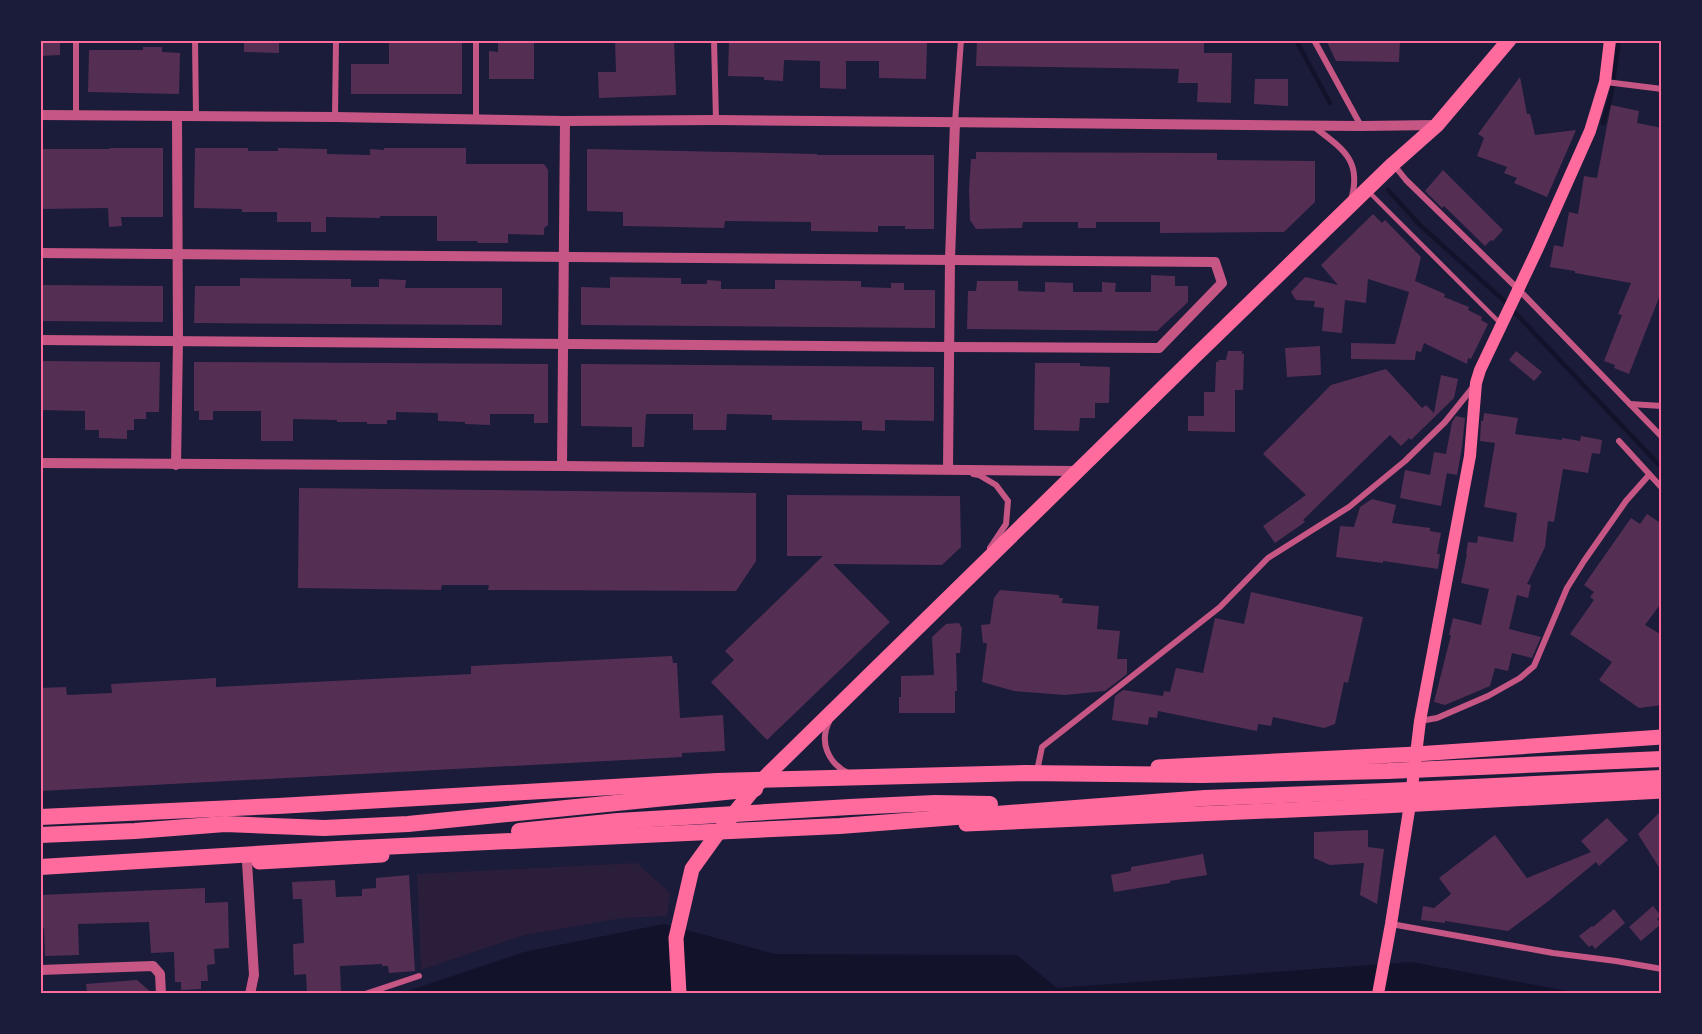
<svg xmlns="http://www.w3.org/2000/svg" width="1702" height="1034" font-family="'DejaVu Sans',sans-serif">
  <rect width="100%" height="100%" fill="#1b1b3a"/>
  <path fill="#2a1e3b" d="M637,863l33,30 -3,23 -44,2 -98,17 -104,35 -4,-96z"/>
  <path fill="#12122b" d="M664,924l111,30 242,1 40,33 354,-26 167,31 -1179,1 125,-42z"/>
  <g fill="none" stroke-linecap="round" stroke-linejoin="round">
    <g stroke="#12122b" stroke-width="4.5">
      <path d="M1296,40l34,63"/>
      <path d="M1603,123l8,-27 8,-56"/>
      <path d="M1388,190l33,36 81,73 160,169"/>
    </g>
  </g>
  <g fill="#542f53">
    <path d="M40,40h20v15l-20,1z"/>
    <path d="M244,40h35v13l-35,-1z"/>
    <path d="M389,40h73v54h-111v-30h38z"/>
    <path d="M498,40h36v39h-45v-28l9,1z"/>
    <path d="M615,40h59l2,55 -77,3 -1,-26h18z"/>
    <path d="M729,40h198l-1,39 -47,-1v-17h-33v28l-26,-1v-27l-36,-1 -1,21 -19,-1v-3l-36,-1z"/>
    <path d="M977,40h227v13h28l-1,50 -34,-1 1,-19h-20l1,-14 -203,-3z"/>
    <path d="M1326,40h74l-1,22 -63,-1z"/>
    <path d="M143,47h19v5l18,1 -1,41 -91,-2 1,-42h54z"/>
    <path d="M1520,77l7,37h3l5,21 41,-5 -29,67 -33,-14 3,-5 -13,-5 3,-6 -30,-11 7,-18 -6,-4z"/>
    <path d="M1255,79h33v27l-34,-2z"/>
    <path d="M1611,105l28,6 -2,12 25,5v162l-33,84 -15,-6 1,-3 -11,-4 18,-46 -4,-1 13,-31 -56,-10v-2l-25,-4 4,-22 9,2 6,-35 9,2 6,-38 13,2z"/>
    <path d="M110,148h53v69h-42l1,9 -13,1 -1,-19 -68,1 2,-60h68z"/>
    <path d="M195,148h53v3h30v-3l49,1v5l43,1v-6l14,1v-2h82v16h78l4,6v55l-4,3v7l-36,-1v9h-30l-1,-2h-40v-25h-57v2l-54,-1v15h-15v-10h-34v-10h-35v-3l-48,-1z"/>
    <path d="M587,149l230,5v1h117v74h-29v-3h-27v6l-67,-1v-9l-86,-1 -1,7 -101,-2v-14l-36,-1z"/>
    <path d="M976,152l241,1v7l98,1v41l-31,30 -124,1v-11h-64v6h-18v-6h-55l-1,6 -46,1 -6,-9 -1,-30 2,-31h5z"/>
    <path d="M1443,170l60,60 -10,11 -2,-1 -6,6 -41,-40 -2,2 -17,-17z"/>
    <path d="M1373,214l9,9 3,-3 36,37 -6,24 30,13 -1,3 25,10 -1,3 14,7 -1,3 7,4 -17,35 -3,-1 -1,6 -43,-21 -3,9 -5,-1 -1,9 -64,-1v-16l44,1 14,-52 -41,-13 -2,24 -21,-3 -3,33 -20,-2 2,-23 -10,-1 1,-6 -19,-1 -5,-8 14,-15 33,8 -17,-20z"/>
    <path d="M1151,275l24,1v10h13v16l-31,29 -190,-2 1,-38h8l1,-10h41v10l27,1v-10l28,1v9h29v-10l14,1 -1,9h36z"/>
    <path d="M610,277l71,1v6h26v-4l14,1v8h54v-9l86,1v6l30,1v-5h13v7h31v38l-354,-3v-38l29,1z"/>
    <path d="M240,278l111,1v8h28v-8l27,1 -1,8h97v37l-308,-2 1,-37h45z"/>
    <path d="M40,285l123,1v36l-123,-1z"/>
    <path d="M1320,346l1,29 -34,2 -2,-29z"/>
    <path d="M1228,351h14v3h2l-1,36h-8v42l-47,-1v-15h16v-24h11l1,-30h3l-1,-2h8z"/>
    <path d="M1516,351l26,21 -8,9 -25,-21z"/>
    <path d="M40,361l120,1 -1,50h-13v7h-12v11h-7v9l-28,-1v-8h-14v-19l-45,-1z"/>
    <path d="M194,362l354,2v59h-14v-9h-44v11l-25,-1v-2l-27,-1v-8l-42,-1v8h-9v4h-20v-2h-30v-2l-44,-1v22h-32v-30h-48v9h-14v-9h-5z"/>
    <path d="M1035,363h45v3l30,1 -1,36h-14v15h-15l-1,13 -45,-1z"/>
    <path d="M581,364l353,3v54l-49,-1v11l-23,-1v-9l-90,-1v-5l-45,-1 -1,16h-33v-16h-47l-2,33h-12v-20l-51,-1z"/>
    <path d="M1386,369l36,39 4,-3 8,8 7,-38 17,4 -4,19 -43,42 -2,-2 -8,8 -11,-11 -87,85 2,2 -30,21 -12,-17 43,-31 -43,-41 68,-69z"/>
    <path d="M1484,413l34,5 -3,16 47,6v-2l18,3 1,-5 21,4 -2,14 -8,-1 -4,20 -25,-4 -9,53 -6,-1 -3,26 -18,37 4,1 -3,13 -11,-3 -8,34 32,8 -9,21 -20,-5 -4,18 -13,-3 -5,18 -45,19 -11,-3 17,-67h-2l4,-17 28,7 8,-36 -28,-6 6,-29h-1l2,-12 9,1 1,-7 35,6 4,-29 -33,-6 11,-64 -15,-2 1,-20h2z"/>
    <path d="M1456,416l9,2 -3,29 -5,28 -10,-2 -6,33 -41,-8 5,-28 25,5 4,-23 12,2 6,-32z"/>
    <path d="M299,488l457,5v68l-20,30 -248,-1 1,-5h-47l-1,5 -143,-2z"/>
    <path d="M787,495l173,1 1,51 -19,18 -109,-1 57,58 -123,118 -56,-58 23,-22 -9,-9 98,-95h-36z"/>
    <path d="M1372,499l24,6 -4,18 38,5v3l11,2 -4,21h3l-2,15 -55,-8v2l-47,-6 4,-31 14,1 6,-20z"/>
    <path d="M1647,514l15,10v78l-17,23 17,10v70l-23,3 -40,-28 13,-18 -42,-28 24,-34 -4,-3 4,-5 -10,-7 47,-67 9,6z"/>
    <path d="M1000,590l59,5v3h4l-1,5 37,3 -2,23 23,2 -3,28h10v15l-22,17 -40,4 -51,-4 -32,-9 5,-39h-4l-2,-18 9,-1 4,-26z"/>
    <path d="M1251,592l112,25 -15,66 -4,-1 -9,42 -11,4 -51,-11 -2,9 -13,-2 -1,7 -99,-20 -1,7 -8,-1 -1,8 -36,-5 3,-24 8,-6 40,6 1,-5 6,1 6,-24 27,5 12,-55 29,6z"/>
    <path d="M959,623l2,4h1l-2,26h-4l1,38h-2v22h-56v-16h2v-21l33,-1 -2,-38 14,-13z"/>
    <path d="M672,656l1,7h4l3,55 43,-3 2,36 -43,2v4l-642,34v-103l26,-1 1,8 45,-2 -1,-9 105,-6v9l255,-13v-8z"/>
    <path d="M1662,810v62l-24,-38z"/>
    <path d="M1607,818l21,22 -29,26 -3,-4 -50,41 -38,28 -63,-10v2l-24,-3 2,-14 11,2 17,-14 -12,-16 56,-43 32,43 64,-26 -10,-11z"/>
    <path d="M1368,830v17l16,2 -7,55 -17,-9 4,-32 -34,2 -16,-7v-26z"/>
    <path d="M1203,854l4,21 -37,6v2l-56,9 -3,-17 20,-4v-4z"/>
    <path d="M409,875l6,96 -26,2 -1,-7h-6v-2l-42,2 1,27h-34l-1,-19 -12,1 -1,-31 11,-1 -2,-44h-9l-1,-17 43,-2 1,17 26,-1v-7l14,-1v-10z"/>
    <path d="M205,888v15l23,-1 1,46 -15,1 1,15 -8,1 1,16h-7v8l-20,1v-8h-6l-1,-30 -23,1 -2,-31 -71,2 1,31 -34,1 -1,-28h-4v-33z"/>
    <path d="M1653,906l8,10 -4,3 4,5 -20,17 -12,-14z"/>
    <path d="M1614,909l11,14 -30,26 -3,-4 -3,2 -10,-11 13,-10 1,1z"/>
    <path d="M137,980l15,13h-65l-1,-9z"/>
  </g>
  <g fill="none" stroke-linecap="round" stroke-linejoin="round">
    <path stroke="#c65784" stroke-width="4.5" d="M1368,191l132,132"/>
    <g stroke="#c65784" stroke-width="6">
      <path d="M195,40l1,76"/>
      <path d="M476,40v80"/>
      <path d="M714,40l2,80"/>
      <path d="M1314,40l47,86"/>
      <path d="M1606,82l56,7"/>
      <path d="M76,115v-75"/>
      <path d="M335,117l1,-77"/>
      <path d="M955,122l6,-82"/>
      <path d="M1313,126c28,22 50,33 38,74"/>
      <path d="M1394,165l12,15 112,109 144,148"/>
      <path d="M1630,404l32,2"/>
      <path d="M1619,441l43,47"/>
      <path d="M973,474l6,1 17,10 12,16 -2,23 -16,24"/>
      <path d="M1420,721l17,-3 51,-22 32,-18 14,-12 33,-78 17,-27 42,-60 23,-26"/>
      <path d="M829,722c-10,20 -1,41 19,51"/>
      <path d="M1037,771l5,-24 178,-140 48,-49 81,-51 56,-46 40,-39 29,-36"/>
      <path d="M1391,924l162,29 63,8 46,8"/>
      <path d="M365,994l54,-18"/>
    </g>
    <g stroke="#c65784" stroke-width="10">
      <path d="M40,115l295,2 230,4 151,-1 645,6 76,-1"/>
      <path d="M40,253l1175,9 7,21 -63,65 -210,-1 -909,-7"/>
      <path d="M40,463l522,3 516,5"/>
      <path d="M176,465l2,-125 -1,-224"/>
      <path d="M562,466l3,-345"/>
      <path d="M948,469l2,-210 5,-137"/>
      <path d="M247,862l7,113 -4,19"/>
      <path d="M40,970l113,-4 7,8 1,20"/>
    </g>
    <path stroke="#ff6b9d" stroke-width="12" d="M1378,994l13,-70 19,-120 10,-83 50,-265 6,-73 4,-13 57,-120 53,-119 15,-49 5,-42"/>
    <path stroke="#ff6b9d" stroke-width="15" d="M679,994l-3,-56 16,-69 23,-32 42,-52 434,-425 202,-196 44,-39 72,-85"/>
    <g stroke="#ff6b9d" stroke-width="15">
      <path d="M1158,767l258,-13 246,-17"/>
      <path d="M966,824l417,-18 279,-15"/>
      <path d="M259,862l123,-7"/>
    </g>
    <g stroke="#ff6b9d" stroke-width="16">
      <path d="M40,817l238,-11 439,-25 308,-8 177,2 186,-4 274,-12"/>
      <path d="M519,831l99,-10 232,-14 85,-4 55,1"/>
      <path d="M40,835l95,-4 90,-7 99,4 84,-4 347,-35"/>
      <path d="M40,867l297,-18 503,-23 365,-28 182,-7 275,-13"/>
    </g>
  </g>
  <rect width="1702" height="1034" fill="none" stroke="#1b1b3a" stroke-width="84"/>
  <rect x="42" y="42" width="1618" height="950" fill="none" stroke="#ff6b9d" stroke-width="2"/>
</svg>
